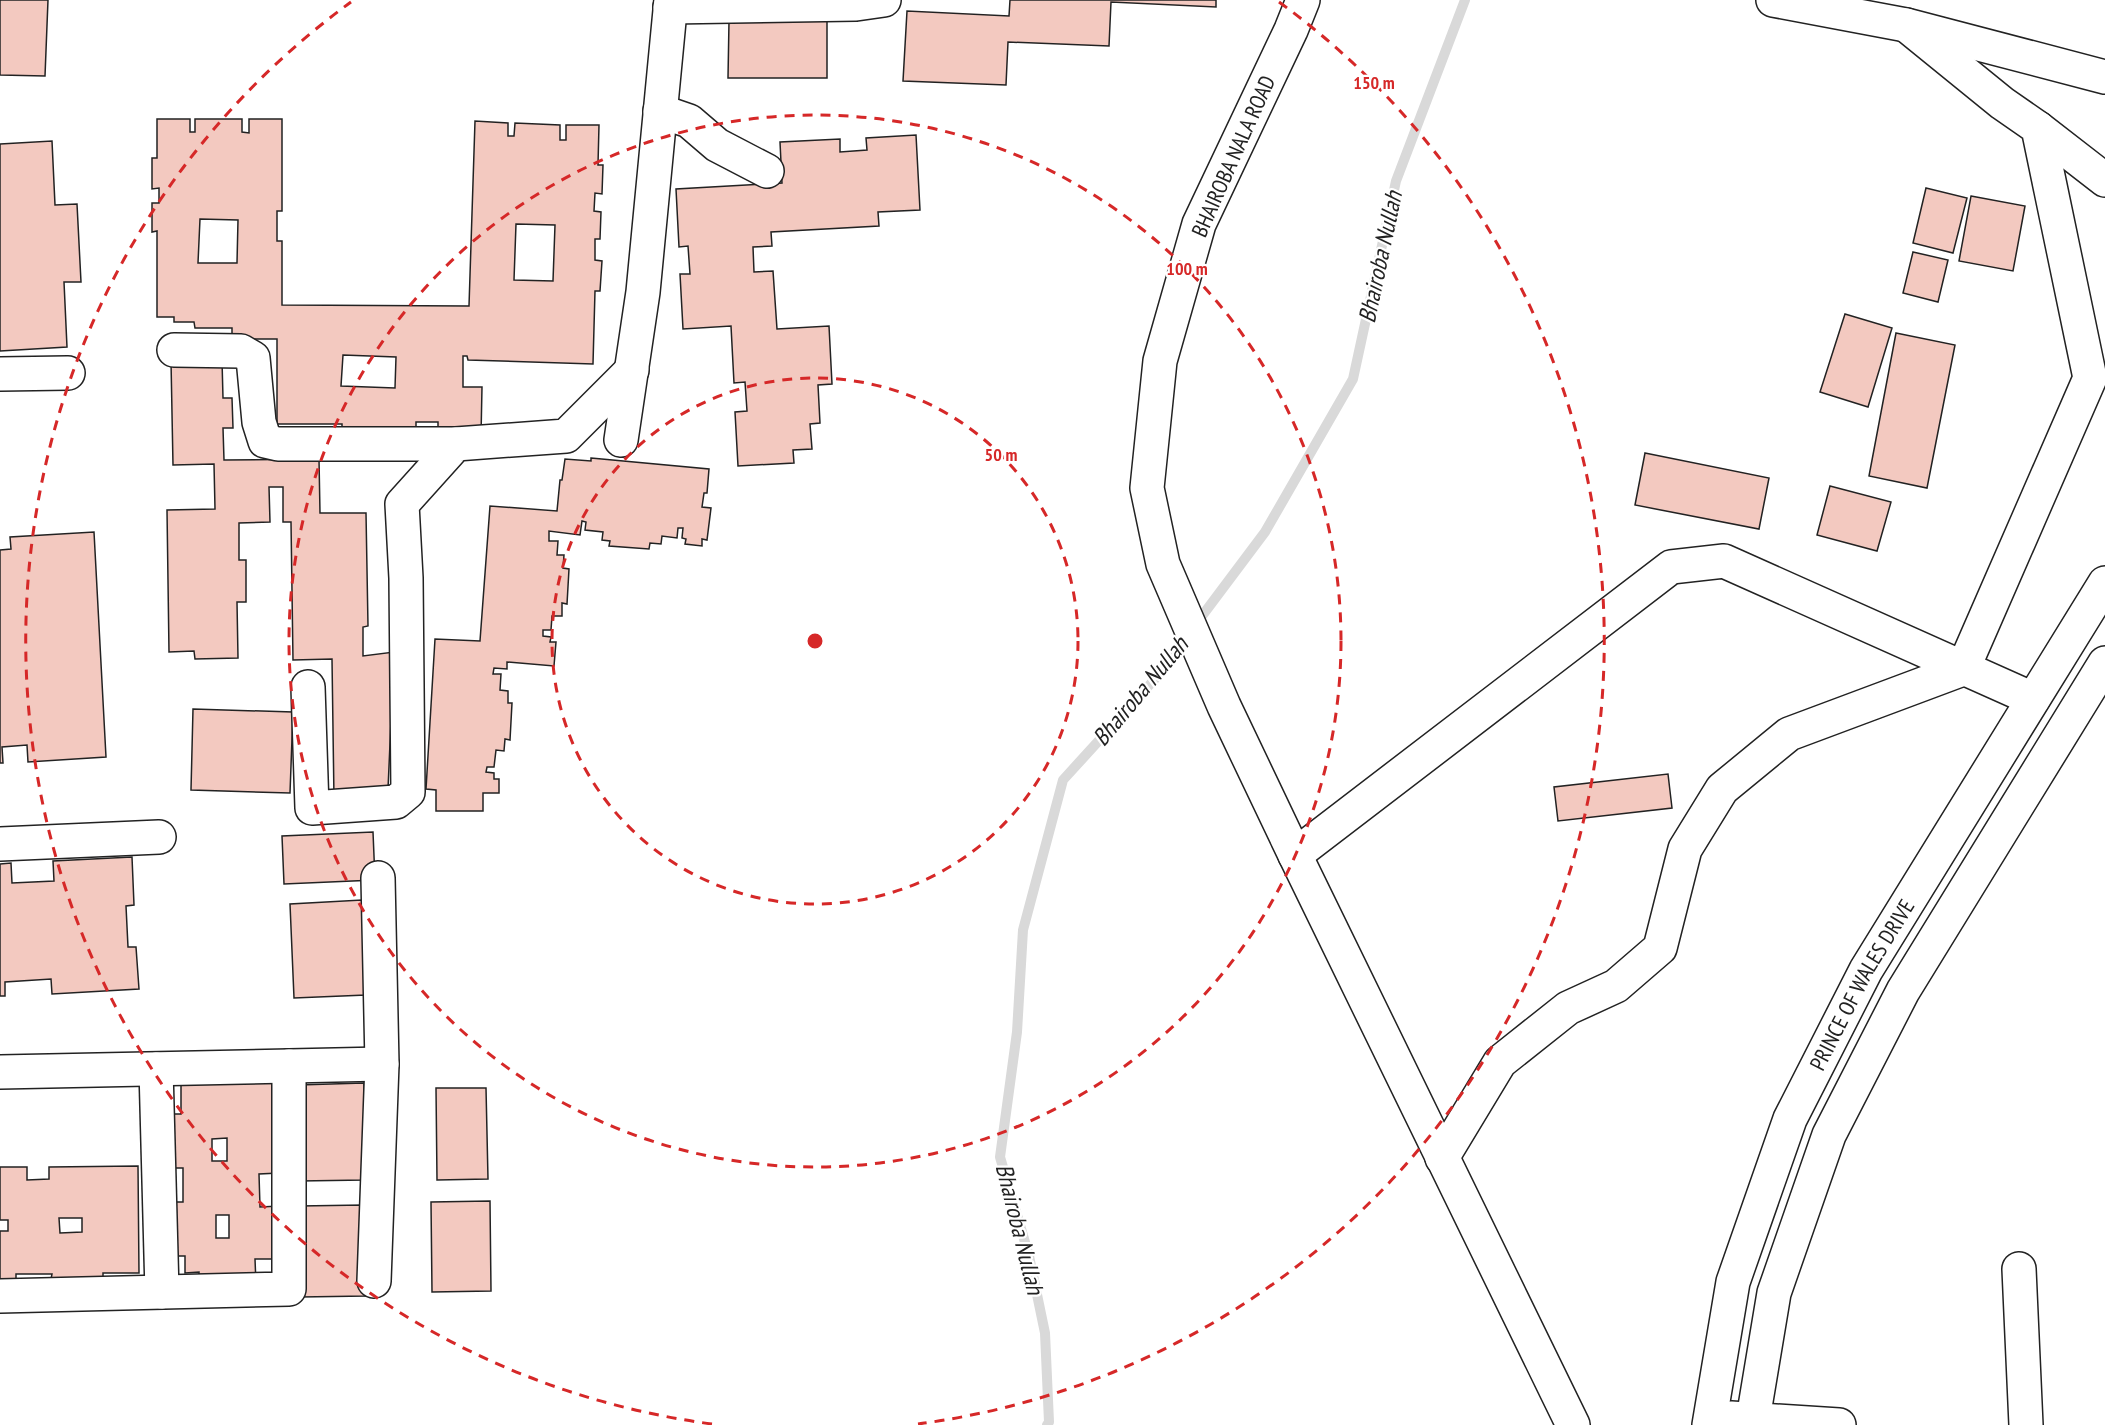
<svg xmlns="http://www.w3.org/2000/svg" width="2105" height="1425" font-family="'PT Sans Narrow',sans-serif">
  <rect width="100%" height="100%" fill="#fff"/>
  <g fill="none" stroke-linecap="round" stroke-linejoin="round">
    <path stroke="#d9d9d9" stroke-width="10" d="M1047,1425l2,-3 -4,-89 -16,-77 -29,-99 17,-125 6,-102 40,-150 91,-100 111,-148 88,-153 43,-198 69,-181"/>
  </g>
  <g fill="#f3c9c0" stroke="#222" stroke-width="1.5" fill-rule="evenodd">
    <path d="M0,0h48l-3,76 -45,-1z"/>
    <path d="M1010,0h206v7l-105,-5 -2,44 -101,-4 -2,43 -103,-4 4,-70 102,5z"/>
    <path d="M729,21h98v57h-99z"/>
    <path d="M157,119h33v13h5v-13h47v13l7,1v-14h33v92h-5v30h5v64l187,1 6,-185 33,2v13h6l1,-13 45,2v15h6v-15h33l-1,40h5l-1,29 -7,-1 -1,18 7,1 -1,27h-5v21l7,1 -2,30h-5l-2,73 -125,-4 -1,-4h-4v31h19l-1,49 -43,-1v-13h-22v13l-74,-6v-5h-65v-85h-45v-11h-37l-1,-6h-20v-5h-17v-86l-5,1v-29h7v-15l-7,1v-31h5zM200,219l38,1 -1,43h-39zM516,224l39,1 -2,56 -39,-1zM343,355l53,2 -1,31 -54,-2z"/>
    <path d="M916,135l4,75 -42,2 1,14 -108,6 1,14 -19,1 1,25 19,-1 4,58 52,-3 3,58 -14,1 2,38 -10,1 2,25 -19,1 1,13 -56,3 -3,-54 12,-1 -2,-29 -11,1 -3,-57 -48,3 -3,-55h10l-2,-28 -9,1 -3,-58 106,-6 -2,-41 60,-3v13l27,-2 -1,-12z"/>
    <path d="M52,141l3,64 22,-1 4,78h-17l3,65 -67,4v-207z"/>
    <path d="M1926,188l41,10 -14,55 -40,-10z"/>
    <path d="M1971,196l54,10 -12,65 -54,-10z"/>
    <path d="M1913,252l35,8 -10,42 -35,-9z"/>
    <path d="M1845,314l47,14 -24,79 -48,-15z"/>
    <path d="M1896,333l59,12 -28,143 -58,-12z"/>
    <path d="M222,360l1,38h9l1,30h-10l1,32 95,-1 1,54h46l2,113 -5,1v29l31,-4 -6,137 -54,10 -2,-140 -39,1 -2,-138h-8v-35h-14l1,35 -31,1v37h7v42h-9l1,56 -43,1 -1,-8 -25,1 -2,-142 48,-1 -1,-45 -41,1 -2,-104z"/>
    <path d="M1645,453l124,25 -10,51 -124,-24z"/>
    <path d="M591,458l118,11 -2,24h-3l-2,14 9,1 -4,32 -5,-1v7l-17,-2 1,-5 -4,-1 1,-10h-5l-1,10 -15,-2 -1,8 -11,-1 -1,6 -40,-3 1,-5 -8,-1 1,-8 -18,-2 1,-8 -4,-1 -2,14 -31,-4v10h9l-1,14h7l-1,13 6,1 -2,35 -5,-1v13h-10l-1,14h-8v6l8,1 -1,5h6l-2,24 -47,-4v7l-13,-1 -1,6h8l-1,16 8,1v12h4l-2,37 -5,-1 -1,12 -8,-1 -2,17h-7l-1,5 8,1v6h5v14h-16v18h-47v-21l-10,-1 9,-150 45,2 10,-135 67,5 3,-31h2l3,-21 26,2z"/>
    <path d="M1830,486l61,16 -14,49 -60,-16z"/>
    <path d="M94,532l12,225 -78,5 -1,-17 -25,2 1,16h-3v-213l11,-1 -1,-12z"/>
    <path d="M193,709l100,3 -3,81 -99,-3z"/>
    <path d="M1668,774l4,34 -114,13 -4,-34z"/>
    <path d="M373,832l2,48 -91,4 -2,-48z"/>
    <path d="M132,857l2,48 -8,1 2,41h8l3,42 -87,5 -1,-15 -46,3v14h-5v-132l11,-1 1,20 42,-2 -1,-20z"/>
    <path d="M362,900l4,95 -72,3 -4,-94z"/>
    <path d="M278,1073l1,100 -20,1 1,33 20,-1v53h-25l1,25 -57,1v-13l-14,1v-17h-11l-6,-54h15v-34h-13l-1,-54h12v-39zM227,1138v23h-15v-22zM216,1215h13v23h-13z"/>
    <path d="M364,1083l1,97 -66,1 -1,-96z"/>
    <path d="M436,1088h50l2,91 -51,1z"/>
    <path d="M138,1166l1,107h-36v6h-52l1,-5h-36v6h-16v-49h8v-11h-8v-53h27v13l22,-1v-12zM59,1218h23v14l-22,1z"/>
    <path d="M490,1201l1,90 -59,1 -1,-90z"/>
    <path d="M364,1205l2,91 -66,1 -1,-91z"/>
  </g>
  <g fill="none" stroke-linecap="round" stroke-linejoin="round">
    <defs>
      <g id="minor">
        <path d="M1303,0l-12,30 -92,194 -39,137 -13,127 16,76 61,142 71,149 278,570"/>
        <path d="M1773,0l133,25 199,52"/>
        <path d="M670,7l186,-3 28,-4"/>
        <path d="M660,111l29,10 28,24 50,26"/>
        <path d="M2038,128l67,52"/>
        <path d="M174,350l67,1 12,7 6,64 6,19 13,3h178"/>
        <path d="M0,374l68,-1"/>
        <path d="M621,440l22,-148 28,-292"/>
        <path d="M308,687l4,121 84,-6 12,-10 -2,-214 -4,-74 54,-60 110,-8 66,-66"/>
        <path d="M0,844l159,-7"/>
        <path d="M1295,855l376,-288 53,-6 309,138"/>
        <path d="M156,1069l6,223"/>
        <path d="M0,1072l382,-8"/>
        <path d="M1442,1158l58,-96 68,-54 48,-22 44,-38 25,-99 37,-60 67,-55 174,-65 127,-291 -52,-250 -36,-25 -96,-78"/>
        <path d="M2019,1269l7,156"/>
        <path d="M374,1281l8,-217 -4,-186"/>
        <path d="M0,1296l289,-7v-223"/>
        <path d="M1731,1418l108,7"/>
        <path id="s1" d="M1709,1425l24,-143 57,-163 76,-149 239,-387"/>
        <path d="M1752,1425l22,-132 55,-158 74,-144 202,-328"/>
      </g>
    </defs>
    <use href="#minor" stroke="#222" stroke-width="36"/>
    <use href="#minor" stroke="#fff" stroke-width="33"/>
  </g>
  <g fill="none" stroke="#d62828" stroke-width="3" stroke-dasharray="10 8">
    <circle cx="815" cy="641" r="263"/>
    <circle cx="815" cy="641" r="526"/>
    <path d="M712 1424A790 790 0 0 1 351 2M1279 2A790 790 0 0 1 918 1424"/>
  </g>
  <g text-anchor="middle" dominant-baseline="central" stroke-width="4.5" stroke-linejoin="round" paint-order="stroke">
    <g font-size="22" fill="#222" stroke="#fff">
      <text transform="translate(1233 156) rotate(-66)">BHAIROBA NALA ROAD</text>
      <text stroke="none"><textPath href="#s1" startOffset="470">PRINCE OF WALES DRIVE</textPath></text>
    </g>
    <g font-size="24" font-style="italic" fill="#222" stroke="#fff">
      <text transform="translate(1380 257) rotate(-78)">Bhairoba Nullah</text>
      <text transform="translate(1140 691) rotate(-50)">Bhairoba Nullah</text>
      <text transform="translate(1020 1229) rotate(76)">Bhairoba Nullah</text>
    </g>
  </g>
  <circle cx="815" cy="641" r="9" fill="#d62828" stroke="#fff" stroke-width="3"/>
  <g font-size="18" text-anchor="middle" font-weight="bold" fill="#d62828" stroke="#fff" stroke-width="4.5" stroke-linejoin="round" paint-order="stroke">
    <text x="1374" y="89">150 m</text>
    <text x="1187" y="275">100 m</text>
    <text x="1001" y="461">50 m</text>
  </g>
</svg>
